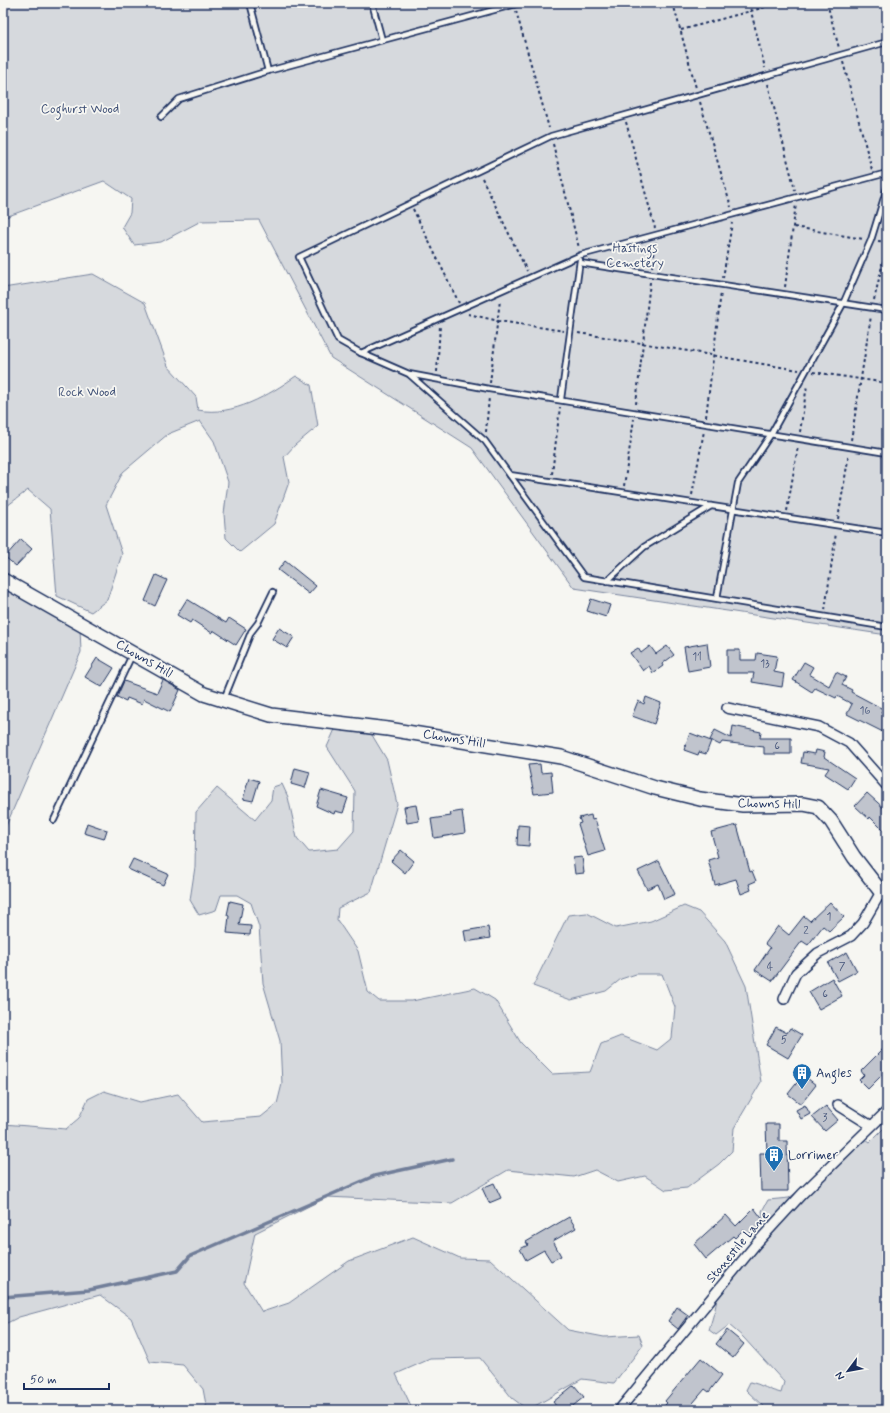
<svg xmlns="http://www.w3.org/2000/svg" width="890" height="1413" font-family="Mynerve,sans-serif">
  <rect width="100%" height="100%" fill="#f6f6f2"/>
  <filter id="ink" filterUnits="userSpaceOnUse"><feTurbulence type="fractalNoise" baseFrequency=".025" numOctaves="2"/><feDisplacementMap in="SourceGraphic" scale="8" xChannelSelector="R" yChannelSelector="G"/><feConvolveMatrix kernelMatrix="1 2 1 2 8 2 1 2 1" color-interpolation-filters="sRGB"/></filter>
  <g filter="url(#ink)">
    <g fill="#d6d9dd" stroke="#78849e">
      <path d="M3,3h884v632l-313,-47 -102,-140 -141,-90 -72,-138 -58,1 -40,21 -27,3 -12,-18 8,-14 1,-14 -27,-18 -101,37z"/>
      <path d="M93,274l52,29 23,63 28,31 2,13c35,7 71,-15 98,-34l15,9 7,41 -23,19 -11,12 5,25 -15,42 -34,28 -14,-14 -2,-24 4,-32 -14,-41 -14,-20 -32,13 -45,38 -17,33 16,49 -15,46 -16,12 -34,-16 -7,-87 -22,-19 -25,19v-221z"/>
      <path d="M3,588l77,40 1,24 -78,181z"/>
      <path d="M336,727l36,8 15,25 10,44 -26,88 -33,16 -1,12 21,31 10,41 11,9h33l63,-13 20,12 26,43 31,31 38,-2 11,-28 20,-8 36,14 15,-12 3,-31 -13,-33h-26l-15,5 -15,12 -35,9 -38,-14 35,-71 19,-2 29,15 35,-7 33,-15 15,6 26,29 21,45 15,96 -27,46 -2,23 -13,13 -32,24 -21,2 -21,-14 -27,6 -23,-12 -21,7 -66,-7 -56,33 -125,-6 -72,36 -11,50 18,29 27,-9 60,-42 64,-24 47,21 30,1 78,71 36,7 35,-2 4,10 -29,38 -32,-4 -54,31 -16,-12 -32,-40 -50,1 -34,15 17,36h-206l-4,-21 -20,-24 -33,-3 -19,-44 -31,-23 -81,22 -16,8v-201l63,5 13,-11 9,-19 16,-8 36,11 38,-8 24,28 59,-5 16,-13 5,-20 -2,-43 -17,-58 -4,-56 -8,-24 -14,-8h-16l-5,15 -17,5 -9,-15 5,-33 1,-55 21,-24 38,32 16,-20 2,-13 9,-3 6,13 9,41 12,14 29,-3 16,-18 1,-40 -28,-44z"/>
      <path d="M887,1125v285h-120l-21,-20 4,-8c11,2 20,9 31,11l3,-11 -41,-45 -14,-12 -13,10 -7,-5 6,-21 8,-38 26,-21 16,-21 -3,-18 6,-11 21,-2 12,-9 29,-30 25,-21 11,1 4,3z"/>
    </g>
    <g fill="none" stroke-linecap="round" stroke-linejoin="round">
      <path stroke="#717e99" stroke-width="3.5" d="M3,1297l86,-7 88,-19 13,-15 184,-80 78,-17"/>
    </g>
    <g fill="#c0c4cd" stroke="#1b2f5e">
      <path d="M21,539l11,10 -16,17 -11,-9z"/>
      <path d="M285,561l31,25 -7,8 -31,-24z"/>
      <path d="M156,575l11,5 -12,26 -10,-5z"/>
      <path d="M187,599l39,24 3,-5 17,11 -10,16 -23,-15 -1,3 -20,-13 -2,3 -13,-8z"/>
      <path d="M591,599l19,6 -4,12 -19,-6z"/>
      <path d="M279,628l15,9 -7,11 -15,-9z"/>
      <path d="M707,643l3,24 -22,4 -4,-24z"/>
      <path d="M650,646l6,8 11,-8 7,9 -12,9 1,2 -10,7 -4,-7 -6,5 -13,-18 8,-5 3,5z"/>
      <path d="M727,650h13v10h16l1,-7 20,3 -3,16 10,2 -2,13 -30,-5 2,-9h-27z"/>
      <path d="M97,658l17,10 -12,19 -17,-10z"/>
      <path d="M804,662l9,5 -4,7 20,12 7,-14 10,5 -4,8 10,5 -1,2 32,17 -2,4 6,2v19l-40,-20 5,-10 -15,-8 -1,2 -21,-10 -3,4 -19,-12z"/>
      <path d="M163,680l17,10 -10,22 -26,-13 -2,5 -15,-6 -1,3 -9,-4 7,-16 33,12z"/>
      <path d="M646,697l15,6 -7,21 -22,-8 6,-15 6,3z"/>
      <path d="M733,726l28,6 -1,6h31v16h-27v-7l-42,-5 -2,3 -10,-5 5,-10 16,8z"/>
      <path d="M690,733l21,8 -5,13 -7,-2 -1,3 -14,-5z"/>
      <path d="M816,750l9,2 -1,5 31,21 -7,11 -23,-15 4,-6 -28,-5 2,-11 12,2z"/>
      <path d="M540,764l1,9 10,-1 2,20 -19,2 -6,-29z"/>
      <path d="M295,768l15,4 -5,16 -14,-4z"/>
      <path d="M249,778l10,3 -6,20 -10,-2z"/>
      <path d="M321,790l27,8 -5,15 -8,-2 -1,3 -18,-8z"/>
      <path d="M867,793l20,18v23l-17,-17 -1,2 -14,-13z"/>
      <path d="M416,805l3,16 -12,2 -3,-16z"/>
      <path d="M462,811l3,22 -31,5 -3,-19 20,-3 -1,-3z"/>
      <path d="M591,815l1,5 3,-1 10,32 -17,5 -10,-32 3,-1 -2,-5z"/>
      <path d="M87,823l20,7 -3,9 -20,-6z"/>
      <path d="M518,825l12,1 -1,20 -12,-1z"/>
      <path d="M737,825l13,47 2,-1 4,10 -7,3 2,6 -10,4 -5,-15 -21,6 -7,-25 10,-3 -7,-25z"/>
      <path d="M401,850l13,11 -9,12 -14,-12z"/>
      <path d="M582,857l2,16 -9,1 -2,-16z"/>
      <path d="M133,859l35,15 -5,11 -35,-16z"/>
      <path d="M659,861l16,33 -11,5 -6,-15 -11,5 -9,-18z"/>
      <path d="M230,901l13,3 -4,21 12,1 -1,9 -23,-2 2,-17 -2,-1z"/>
      <path d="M830,902l14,15 -15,14 -6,-5 -15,19 -6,-4 -30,40 -17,-11 15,-22 -5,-4 13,-18 11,9 15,-19 6,5z"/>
      <path d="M488,927l2,11 -24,4 -2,-11z"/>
      <path d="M847,952l10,19 -19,10 -10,-18z"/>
      <path d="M832,978l10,18 -23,13 -10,-17z"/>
      <path d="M776,1027l11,6 3,-5 12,7 -14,23 -22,-13z"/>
      <path d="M887,1045v25l-19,19 -9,-9 5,-5 -3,-4z"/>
      <path d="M803,1075l13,10 -15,19 -13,-10z"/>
      <path d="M805,1105l5,9 -9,5 -5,-9z"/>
      <path d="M826,1106l12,14 -13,11 -13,-14z"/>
      <path d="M766,1124h13v17h8l1,50h-27l-1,-38h7z"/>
      <path d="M494,1183l7,15 -12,5 -7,-15z"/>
      <path d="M754,1208l10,13 -16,14 -5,-5 -8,8 -2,-2 -27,23 -12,-15 32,-29 10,11z"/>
      <path d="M569,1217l7,11 -23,13 8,15 -10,5 -7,-11 -18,10 -6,-11 8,-4 -2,-3z"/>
      <path d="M677,1307l11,8 -10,14 -10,-8z"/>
      <path d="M727,1330l17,14 -11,14 -17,-14z"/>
      <path d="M701,1358l21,17 -13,17 -4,-3 -18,21h-27l7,-7 -2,-2z"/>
      <path d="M574,1385l10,12 -16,13h-9l-6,-8z"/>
    </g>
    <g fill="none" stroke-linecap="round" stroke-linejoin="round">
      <defs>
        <g id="lane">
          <path d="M250,3l18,68"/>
          <path d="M372,3l10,37"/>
          <path d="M887,42l-336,94 -252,121 39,83 23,13 48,21 80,15 398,64"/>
          <path d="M161,117l18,-18 89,-28 252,-68"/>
          <path d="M580,263l307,47"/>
          <path d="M361,353l220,-98 306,-82"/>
          <path d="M410,375l75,66 99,136 303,50"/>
          <path d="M561,399l19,-139"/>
          <path d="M510,475l377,58"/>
          <path d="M607,581l37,-34 67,-41"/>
          <path d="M717,598l21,-115 33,-49 72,-130 28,-64 16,-52"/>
          <path d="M224,699l27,-67 7,-9 15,-31"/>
          <path d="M54,820l78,-165"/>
        </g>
        <g id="street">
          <path d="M727,708l92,19 30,16 38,43"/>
          <path d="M784,999l12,-26 22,-20 33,-17 12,-13 18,-31"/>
          <path d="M838,1105l32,20"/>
          <path d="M619,1410l137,-166 46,-50 85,-83"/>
        </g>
        <path id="secondary" d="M3,580l201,114 67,21 117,14 173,28 94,31 45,11 43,6 60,-1 15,3 13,14 23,36 27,35 6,3"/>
      </defs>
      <use href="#lane" stroke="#1b2f5e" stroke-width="8"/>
      <use href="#street" stroke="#1b2f5e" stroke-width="12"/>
      <use href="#secondary" stroke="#1b2f5e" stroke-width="16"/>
      <g stroke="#1b2f5e" stroke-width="2" stroke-dasharray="3 3" stroke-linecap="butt">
        <path d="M673,3l23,85"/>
        <path d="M749,3l16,65"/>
        <path d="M827,3l12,45"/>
        <path d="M516,11l33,117"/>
        <path d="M681,30l99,-27"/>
        <path d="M843,62l29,108"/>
        <path d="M768,84l27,106"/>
        <path d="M700,102l31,105"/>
        <path d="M626,122l29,106"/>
        <path d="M553,144l26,104"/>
        <path d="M482,178l45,93"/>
        <path d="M413,209l46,94"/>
        <path d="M794,227l69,12"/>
        <path d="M878,241l9,1"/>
        <path d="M652,267l4,-25"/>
        <path d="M723,278l9,-55"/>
        <path d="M785,287l11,-83"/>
        <path d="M874,300l13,-55"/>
        <path d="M468,314l31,7 65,10"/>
        <path d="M578,333c74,11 147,25 221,37"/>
        <path d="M437,372l3,-46"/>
        <path d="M813,372l74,11"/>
        <path d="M490,383l10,-83"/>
        <path d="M636,404l14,-122"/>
        <path d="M706,417l15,-125"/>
        <path d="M486,432l3,-35"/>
        <path d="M800,432l7,-47"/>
        <path d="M851,440l20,-124"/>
        <path d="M552,474l8,-67"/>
        <path d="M624,486l10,-67"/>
        <path d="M692,495l12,-64"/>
        <path d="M787,511l11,-65"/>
        <path d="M838,519l11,-65"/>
        <path d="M825,610l11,-77"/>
      </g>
      <use href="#lane" stroke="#f6f6f2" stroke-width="4.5"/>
      <use href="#street" stroke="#f6f6f2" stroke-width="9"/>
      <use href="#secondary" stroke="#f6f6f2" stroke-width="13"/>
    </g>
  </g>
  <defs>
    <symbol id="building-pin" viewBox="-11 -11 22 30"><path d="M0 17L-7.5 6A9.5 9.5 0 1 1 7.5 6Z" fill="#1f6fb2" stroke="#f6f6f2"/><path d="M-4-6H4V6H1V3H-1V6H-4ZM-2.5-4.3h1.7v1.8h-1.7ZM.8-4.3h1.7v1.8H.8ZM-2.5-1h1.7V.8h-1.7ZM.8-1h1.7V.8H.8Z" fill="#fff"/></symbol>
  </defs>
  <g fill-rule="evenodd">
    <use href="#building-pin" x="791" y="1062" width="22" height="30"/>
    <use href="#building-pin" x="763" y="1144" width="22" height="30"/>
  </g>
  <g text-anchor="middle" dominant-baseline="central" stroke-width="3.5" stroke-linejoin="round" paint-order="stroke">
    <g font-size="11" fill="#44547a">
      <text x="697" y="657">11</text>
      <text x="765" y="664">13</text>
      <text x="865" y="711">16</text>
      <text x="777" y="746">6</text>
      <text x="829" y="917">1</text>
      <text x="806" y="931">2</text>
      <text x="770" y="967">4</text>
      <text x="842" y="967">7</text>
      <text x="825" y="994">6</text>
      <text x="784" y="1040">5</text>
      <text x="825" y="1118">3</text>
    </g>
    <g font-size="13" fill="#405177" stroke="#f6f6f2">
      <text x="80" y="109">Coghurst Wood</text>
      <text x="635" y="248">Hastings<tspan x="635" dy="15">Cemetery</tspan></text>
      <text x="87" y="392">Rock Wood</text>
    </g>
    <g font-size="13" fill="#1b2f5e" stroke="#f6f6f2">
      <text transform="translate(144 659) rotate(30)">Chowns Hill</text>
      <text transform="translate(454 739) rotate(9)">Chowns Hill</text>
      <text transform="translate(769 804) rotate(1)">Chowns Hill</text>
      <text transform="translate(738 1247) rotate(-50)">Stonestile Lane</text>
    </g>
    <g font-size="13" fill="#1b2f5e" stroke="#f6f6f2" text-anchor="start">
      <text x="816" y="1073">Angles</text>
      <text x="788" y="1155">Lorrimer</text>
    </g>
  </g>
  <rect width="890" height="1413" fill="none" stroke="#f6f6f2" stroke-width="16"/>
  <rect x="8" y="8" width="874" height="1397" fill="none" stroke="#1b2f5e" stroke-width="1.5" filter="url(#ink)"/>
  <g transform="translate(848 1371) rotate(238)" stroke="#f6f6f2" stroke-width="3" paint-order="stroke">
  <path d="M0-3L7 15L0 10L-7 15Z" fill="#1b2f5e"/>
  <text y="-6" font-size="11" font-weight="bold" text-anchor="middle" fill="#1b2f5e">N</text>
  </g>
  <path d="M24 1383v6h85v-6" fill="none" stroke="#1b2f5e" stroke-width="2"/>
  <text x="30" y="1383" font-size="12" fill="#1b2f5e" stroke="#f6f6f2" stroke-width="3" paint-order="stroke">50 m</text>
</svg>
